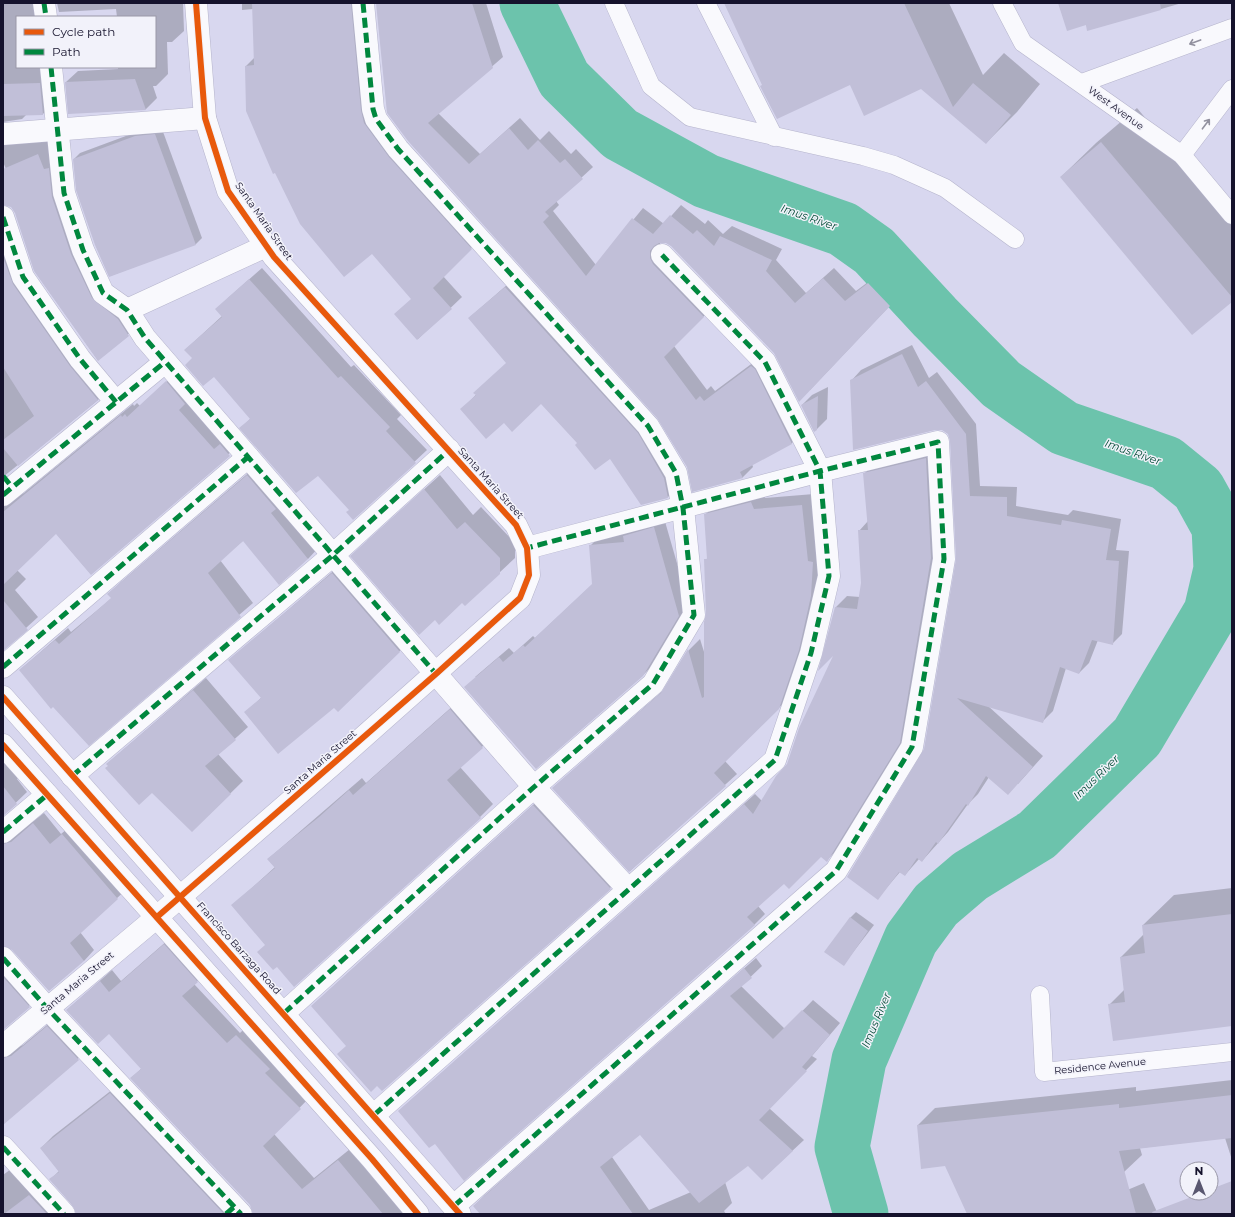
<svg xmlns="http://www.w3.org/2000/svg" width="1235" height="1217" font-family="Montserrat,sans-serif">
  <rect width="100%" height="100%" fill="#d8d7ef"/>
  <g fill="#0003" fill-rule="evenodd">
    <path d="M3,3h42l10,14h-38v50h34l3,35 -11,12h-16l-5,5 -19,3z"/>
    <path d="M57,3h126l1,28 -12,11h-5l1,32 -12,12h-3l4,12 -11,11 -77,4 -3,-31 12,-11 40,-2v-2h37v-50h-38l-1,-8 -57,3z"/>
    <path d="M242,3h120l9,96 110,139 -38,38 19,21 -44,42 -6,-41 -166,-232 9,-9 -2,-48 -11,1z"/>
    <path d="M377,3h109l17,54 -65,56 42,41 40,-36 20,22 9,-9 22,23 5,-5 17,18 -37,34 3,4 -6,6 43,54 47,-57 21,16 17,-19 24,19 3,-4 15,14 9,-8 50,23 -6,11 30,33 28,-25 22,23 24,-18 20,22 -90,95 -138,-144 -7,-4h-5v5l54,59 -40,40 33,44 4,-4 4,5 47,-35 40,76 -10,11 -40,21 1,3 -11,11 -54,-12 -30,-49 -250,-277z"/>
    <path d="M725,3h224l34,72 21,-22 36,31 -23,28 -31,31 -65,-55 -71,-4h-87z"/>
    <path d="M1059,3h123l-94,27 -2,-6z"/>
    <path d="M1137,108l95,114v79l-171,-124 35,-34z"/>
    <path d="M3,126l42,7 58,154 37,37 -42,36 -63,-89 -12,-63 -20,-46z"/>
    <path d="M162,129l40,109 -6,6 -86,32 -36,-117 6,-6 62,-23z"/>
    <path d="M3,213l21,59 85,116 -11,12 -95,77z"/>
    <path d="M262,268l89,99 3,-2 47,50 -4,4 30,31 -74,69 -3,-9 -31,-35 -78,-47 10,-10 -37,-43 -29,-25 37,-34 6,-18z"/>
    <path d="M516,277l132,146 30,64 -10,10 -58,-40 -32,-14 -36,-41 -38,20 -42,-13 45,-46 -38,-45z"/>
    <path d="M912,345l17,33 8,-6 39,52 4,62 37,1 -1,19 52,9 5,-5 48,9 -5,31 13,1 -7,83 -10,10 -14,-4 -9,23 -10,10 -13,-5 -13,43 -11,11 -55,-17 56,51 -25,28 -29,-7 -11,17 -10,10 -20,28 -26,29 -3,-2 -14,16 -5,-3 -22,26 47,-148 32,-191 -6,-118 -2,-7 -7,-5 -91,-48 10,-11z"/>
    <path d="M178,371l63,72 -150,131 -35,-41 -39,37 9,9 -11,11 23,27 -35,32v-161l15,8 6,-3 109,-89 1,2 3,-3 3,3z"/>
    <path d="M828,387l-1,32 -10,10 -15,-24 10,-10z"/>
    <path d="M937,447l5,100 -31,184 -73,118 -11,11 -6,-4 -37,26 -26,24 7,8 -11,11 -319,217 -36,-31 356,-317 7,7 26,-36 48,-113v-45l11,-11 13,1 2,-14 -3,-52 9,-10 -4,-47 11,-11z"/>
    <path d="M260,463l60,83 -12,13 -64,-19 -24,20 33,43 -164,141 -69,-74 48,-42 3,4 41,-34 -3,-4 12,-12z"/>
    <path d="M440,475l33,40 8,-8 34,36v15l-16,15 -37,29 -95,-61z"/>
    <path d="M763,491l2,7 49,-4 10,56 -34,147 -65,64 12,13 -107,97 -77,-83 111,-98 25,-40 11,-11 5,16 2,-41 -2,-54 3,-2 -3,-43 12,-12z"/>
    <path d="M664,518l25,87 -36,60 -10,10 -168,2 34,-29 5,5 19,-17 2,2 58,-54 -3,-38 10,-10z"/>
    <path d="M345,561l67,78 -74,72 -4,-4 -88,5 16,-15 -32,-37z"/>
    <path d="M206,678l42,49 -30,27 25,27 -51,50 -40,-40 -45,-27z"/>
    <path d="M463,697l33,37 -36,33 33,37 -13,13 -214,128 -33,-40 42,-38 -7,-8 94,-81 4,5z"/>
    <path d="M3,747l21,25 -7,7 10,13 -24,23z"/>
    <path d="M545,794l76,83 -11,11 -298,118z"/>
    <path d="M44,813l17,21 12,-10 55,64 -48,44 14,18 -10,11 -81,-16v-118l14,7z"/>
    <path d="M1232,888v137l-122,-21 15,-15 -4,-32 23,-23 -1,-9 31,-30z"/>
    <path d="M856,912l18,13 -30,39 6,-46z"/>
    <path d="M176,933l33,37 -15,14 46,49 9,-9 62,72 -37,38 40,44 36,-29 77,65h-173l-3,-9 -120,-127 11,-10 -33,-36 -42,-22 45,-40 9,11z"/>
    <path d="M3,953l37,43 -37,32z"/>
    <path d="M756,958l6,8 -21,20 44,43 28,-29 27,23 -28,33 5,3 -48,49 35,32 -42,39 -14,-15 -23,18 7,21 -8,8 2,3h-245l-7,-8 11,-11zM640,1134l51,58 -42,18 -37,-53z"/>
    <path d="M58,1016l31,33 -86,74v-82l13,7 7,-3z"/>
    <path d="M1232,1080v80l-7,-22 -85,10 2,7 -18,17 -155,42 -23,-49 -28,-40 17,-17 201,-21v4z"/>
    <path d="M122,1082l126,132h-171v-3l-26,-32 8,-8 -18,-23 12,-12z"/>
    <path d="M15,1166l56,48h-68v-39z"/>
    <path d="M1144,1183l13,29 54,-19 21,-5v26h-162z"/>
  </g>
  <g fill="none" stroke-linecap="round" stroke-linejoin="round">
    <path stroke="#6cc3ac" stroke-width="55" d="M527,3l37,76 56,55 86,47 137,48 31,22 61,66 66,67 63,44 102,35 32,26 21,38 2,42 -10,43 -74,125 -100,98 -67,41 -34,29 -25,34 -52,121 -17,87 19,67"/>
  </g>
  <g fill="#c1bfd8">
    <path d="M252,3h99l10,107 3,13 25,34 83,92 -39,39 19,21 -35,31 -23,-26 17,-15 -39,-45 -28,23 -44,-53 -25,-51 -2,1 -27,-63 -1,-45 9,-1z"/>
    <path d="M376,3h96l21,65 -65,55 41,41 40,-36 19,22 10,-10 22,23 5,-4 18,20 -38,33 4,4 -6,6 43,54 46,-58 21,16 17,-19 23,19 4,-4 17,16 6,-10 52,24 -6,11 29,32 28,-25 22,23 23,-18 22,23 -91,96 -25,-49 -103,-107 -5,-3h-7l-5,3 -4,5v7l3,6 51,53 -40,40 32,43 4,-4 4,5 47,-35 4,3 37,75 -52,28 3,6 -51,14 -5,-25 -30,-49 -249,-277 -21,-28z"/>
    <path d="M724,3h180l49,104 20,-24 38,32 -25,29 -65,-55 -57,27 -14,-31 -73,34 -17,-33 2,-1z"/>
    <path d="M1058,3h102l1,7 -74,21 -1,-6 -19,6z"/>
    <path d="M135,79l11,31 -78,4 -3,-32z"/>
    <path d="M40,83l3,32 -40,1v-32z"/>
    <path d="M155,134l41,111 -87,32 -14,-32 -19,-55 -3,-31 62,-23z"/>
    <path d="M1101,142l131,155v5l-40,33 -132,-158z"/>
    <path d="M38,154l6,15 5,-1 3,29 19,57 21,44 26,21 11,17 -31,25 -64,-90 -19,-58 -4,-6 -8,-2v-36z"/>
    <path d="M3,257l10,27 57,82 28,34 -80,66 -15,-18v-8l31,-24 -31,-49z"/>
    <path d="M249,279l89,99 3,-2 49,51 -4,4 30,32 -63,57 -7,-8 3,-2 -31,-34 -22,17 -57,-65 11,-9 -36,-42 -11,9 -18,-21 7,-7 -8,-8 38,-33 -7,-8z"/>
    <path d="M505,287l133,146 26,45 4,20 -27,7 -31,-46 -15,11 -20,-25 2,-2 -36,-39 -29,28 -8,-9 -18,16 -26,-30 16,-14 -3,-2 33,-30 -38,-45z"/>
    <path d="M902,354l16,33 8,-6 40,53 4,62 37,1v19l54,9 1,-5 49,9 -5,31 13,1 -6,84 -21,-5 -13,34 -19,-7 -17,56 -86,-25 76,69 -25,28 -22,-19 -18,30 -2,-2 -28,40 -2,-2 -14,20 -5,-4 -12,18 -6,-4 -21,28 -31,-23 77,-128 32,-190 -6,-118 -2,-7 -6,-4h-7l-82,20 -3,-70z"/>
    <path d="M166,381l19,23 -6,6 35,39 6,-5 10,12 -139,119 -35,-41 -53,51v-73l118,-97 1,2 3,-3 2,3z"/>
    <path d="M818,396l-1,34 -3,2 -13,-27z"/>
    <path d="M926,458l5,100 -31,185 -73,119 -6,-5 -32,32 -5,-5 -37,33 8,8 -291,256 -29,-37 -6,4 -31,-37 346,-307 9,10 23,-38 11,-12 12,-36 34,-72 -15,15 17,-64 22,2 4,-26 -3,-53h10l-5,-57z"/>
    <path d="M247,475l29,34 -5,4 37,46 -29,26 -36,-44 -35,32 33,44 -152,129 -36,-39 -2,2 -32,-39 36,-30 4,4 52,-46 -4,-4z"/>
    <path d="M424,489l33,40 8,-7 35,36v16l-35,32 -3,-3 -23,22 -4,-5 -16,15 -69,-79z"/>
    <path d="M751,502l3,7 48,-4 6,56 5,1 -2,34 -12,54 -20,59 -65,64 12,13 -97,86 -77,-84 109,-95 27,-44 14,49 2,-1v-75l2,-8 -2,-55h3l-3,-45z"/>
    <path d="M654,527l25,89 -36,60 -107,93 -72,-82 35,-30 4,5 20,-17 2,2 67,-63 -3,-39 35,-3 -1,-6z"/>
    <path d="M332,573l68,79 -62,60 -4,-4 -56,46 -34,-42 17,-14 -33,-38z"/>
    <path d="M3,600l25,30 -25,21z"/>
    <path d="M193,690l43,50 -31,26 26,28 -39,38 -40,-39 -13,12 -34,-37 3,-2 -2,-2z"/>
    <path d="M450,709l33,39 -36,32 34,38 -187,169 -17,-20 -4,3 -16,-18 8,-7 -34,-40 44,-37 -8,-9 52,-42 30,-27 4,5z"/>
    <path d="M3,786l14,18 -14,12z"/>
    <path d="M533,805l78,84 -229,202 -5,-5 -6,6 -34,-38 9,-8 -35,-40z"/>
    <path d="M33,823l17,21 12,-10 56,65 -48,44 14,18 -35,30 -37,-41 -9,-4v-102l8,-2z"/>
    <path d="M1232,914v112l-119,15 -5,-37 17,-2 -5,-45 25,-4 -3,-28z"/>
    <path d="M850,917l18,14 -24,35 -20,-14z"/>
    <path d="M164,944l34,38 -16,14 45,47 9,-8 34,34 -5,4 36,36 -38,37 39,43 36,-29 45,54h-130l-3,-9 -120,-127 11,-9 -32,-35 -11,10 -32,-34 34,-29 9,11z"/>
    <path d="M744,968l8,10 -22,18 43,43 29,-29 28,25 -28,32 5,4 -48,49 34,31 -31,29 -14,-14 -49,37 -59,-68 -40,32 33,47h-153l-7,-8z"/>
    <path d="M3,977l27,30 -27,23z"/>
    <path d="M47,1026l32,34 -76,65v-67l8,-2z"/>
    <path d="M110,1093l114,121h-148l-3,-8 -24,-27 10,-7 -19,-24z"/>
    <path d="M1232,1095v43l-113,13 17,63h-169l-22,-48 -24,3 -4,-44 202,-21v4z"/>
    <path d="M1232,1181v33h-79l-1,-2 50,-19h9v-4z"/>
    <path d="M29,1195l18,19h-43z"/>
  </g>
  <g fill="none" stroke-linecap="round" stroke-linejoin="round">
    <defs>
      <g id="service">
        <path d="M614,3l37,83 39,31 173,39 31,9 51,23 70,51"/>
        <path d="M706,3l68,134"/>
        <path d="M1002,3l21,40 159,112 50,60"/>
        <path d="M1082,83l150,-55"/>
        <path d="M1182,155l50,-66"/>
        <path d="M1040,995l4,77 188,-20"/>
      </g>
      <g id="pedestrian">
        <path d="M44,3l2,14"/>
        <path d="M51,67l13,126 19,57 20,43 24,17 18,28 291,336"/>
        <path d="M3,217l20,60 57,82 36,43"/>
        <path d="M3,495l162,-133"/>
        <path d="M3,667l245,-210"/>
        <path d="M72,776l261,-221 116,-105"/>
        <path d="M3,832l44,-37"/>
        <path d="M3,958l44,50 194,206"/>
        <path d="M284,1013l250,-226 119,-103 41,-69 -11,-107 -7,-35 -28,-47 -250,-277 -22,-30 -3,-10 -10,-106"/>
        <path d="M374,1115l401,-355 36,-107 18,-77 -9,-105 -55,-109 -103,-107"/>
        <path d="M3,1147l61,67"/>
        <path d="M454,1206l382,-335 76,-124 32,-188 -6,-117 -118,29 -293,77"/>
      </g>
      <g id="minor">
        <path d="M3,134l202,-16"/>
        <path d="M127,310l139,-64"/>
        <path d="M436,674l98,113 94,102"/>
        <path d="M3,1046l154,-129 175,-152 188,-167 9,-23 -2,-27 -11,-23 -242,-268 -46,-66 -23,-73 -9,-115"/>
      </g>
      <g id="tertiary">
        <path d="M3,697l457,517"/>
        <path d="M3,745l369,414 46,55"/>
      </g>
    </defs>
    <use href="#service" stroke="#b5b4cc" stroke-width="19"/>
    <use href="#pedestrian" stroke="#b5b4cc" stroke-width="23"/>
    <use href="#minor" stroke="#b5b4cc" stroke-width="23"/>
    <use href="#tertiary" stroke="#b5b4cc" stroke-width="23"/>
    <use href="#service" stroke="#f9f9fd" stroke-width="18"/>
    <use href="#pedestrian" stroke="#f9f9fd" stroke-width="22"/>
    <use href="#minor" stroke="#f9f9fd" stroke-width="22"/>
    <use href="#tertiary" stroke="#f9f9fd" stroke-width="22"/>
    <g stroke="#00873e" stroke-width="5" stroke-dasharray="10 5" stroke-linecap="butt">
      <path d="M44,3l2,14"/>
      <path d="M51,67l13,126 19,57 20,43 24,17 18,28 291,336"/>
      <path d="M3,217l20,60 57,82 36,43"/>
      <path d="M3,476l9,11"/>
      <path d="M3,495l162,-133"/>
      <path d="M3,667l245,-210"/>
      <path d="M72,776l261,-221 116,-105"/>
      <path d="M3,832l44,-37"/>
      <path d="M3,958l44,50 194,206"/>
      <path d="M284,1013l250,-226 119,-103 41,-69 -11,-107 -7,-35 -28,-47 -250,-277 -22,-30 -3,-10 -10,-106"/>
      <path d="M374,1115l401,-355 36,-107 18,-77 -9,-105 -55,-109 -103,-107"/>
      <path d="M3,1147l61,67"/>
      <path d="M454,1206l382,-335 76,-124 32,-188 -6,-117 -118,29 -293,77"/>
      <path d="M226,1214l8,-7"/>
    </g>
    <defs>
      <g id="cycleway">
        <path d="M3,697l457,517"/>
        <path d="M3,745l369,414 46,55"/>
        <path d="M157,917l279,-243 84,-76 9,-23 -2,-27 -11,-23 -242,-268 -46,-66 -23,-73 -9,-115"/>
      </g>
    </defs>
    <use href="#cycleway" stroke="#f2f2fa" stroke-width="8"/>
    <use href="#cycleway" stroke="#e8590c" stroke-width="6"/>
  </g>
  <defs><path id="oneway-shaft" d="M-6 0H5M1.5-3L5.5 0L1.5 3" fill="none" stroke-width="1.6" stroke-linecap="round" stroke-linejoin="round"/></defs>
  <g stroke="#92919f">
    <use href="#oneway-shaft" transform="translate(1195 42) rotate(160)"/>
    <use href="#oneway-shaft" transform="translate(1206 124) rotate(-53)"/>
  </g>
  <g text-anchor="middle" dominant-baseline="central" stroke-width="3" stroke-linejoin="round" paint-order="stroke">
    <g font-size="10" fill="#15122c" stroke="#f2f2fa">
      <text transform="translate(1116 108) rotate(36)">West Avenue</text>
      <text transform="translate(264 221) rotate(55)">Santa Maria Street</text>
      <text transform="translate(491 483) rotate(48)">Santa Maria Street</text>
      <text transform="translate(320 762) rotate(-41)">Santa Maria Street</text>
      <text transform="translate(239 948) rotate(48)">Francisco Barzaga Road</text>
      <text transform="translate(77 983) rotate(-40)">Santa Maria Street</text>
      <text transform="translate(1100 1066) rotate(-6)">Residence Avenue</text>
    </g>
    <g font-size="11" font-style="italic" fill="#004b35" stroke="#f2f2fa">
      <text transform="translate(809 217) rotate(19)">Imus River</text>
      <text transform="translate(1133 452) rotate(19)">Imus River</text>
      <text transform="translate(1096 777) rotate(-44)">Imus River</text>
      <text transform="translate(876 1020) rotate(-67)">Imus River</text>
    </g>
  </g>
  <rect width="1235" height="1217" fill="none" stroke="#15122c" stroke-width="8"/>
  <rect x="16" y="16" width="140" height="52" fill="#f2f2fa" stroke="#9a98a8"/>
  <rect x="24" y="29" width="20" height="6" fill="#e8590c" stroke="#9a98a8"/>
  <text x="52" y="36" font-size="12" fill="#15122c">Cycle path</text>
  <rect x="24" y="49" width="20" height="6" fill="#00873e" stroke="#9a98a8"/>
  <text x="52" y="56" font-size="12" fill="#15122c">Path</text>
  <g transform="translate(1199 1181)"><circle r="19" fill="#f2f2fa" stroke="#9a98a8"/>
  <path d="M0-3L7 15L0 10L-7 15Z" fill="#595770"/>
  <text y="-6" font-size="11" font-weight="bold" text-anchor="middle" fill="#15122c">N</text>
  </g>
</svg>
